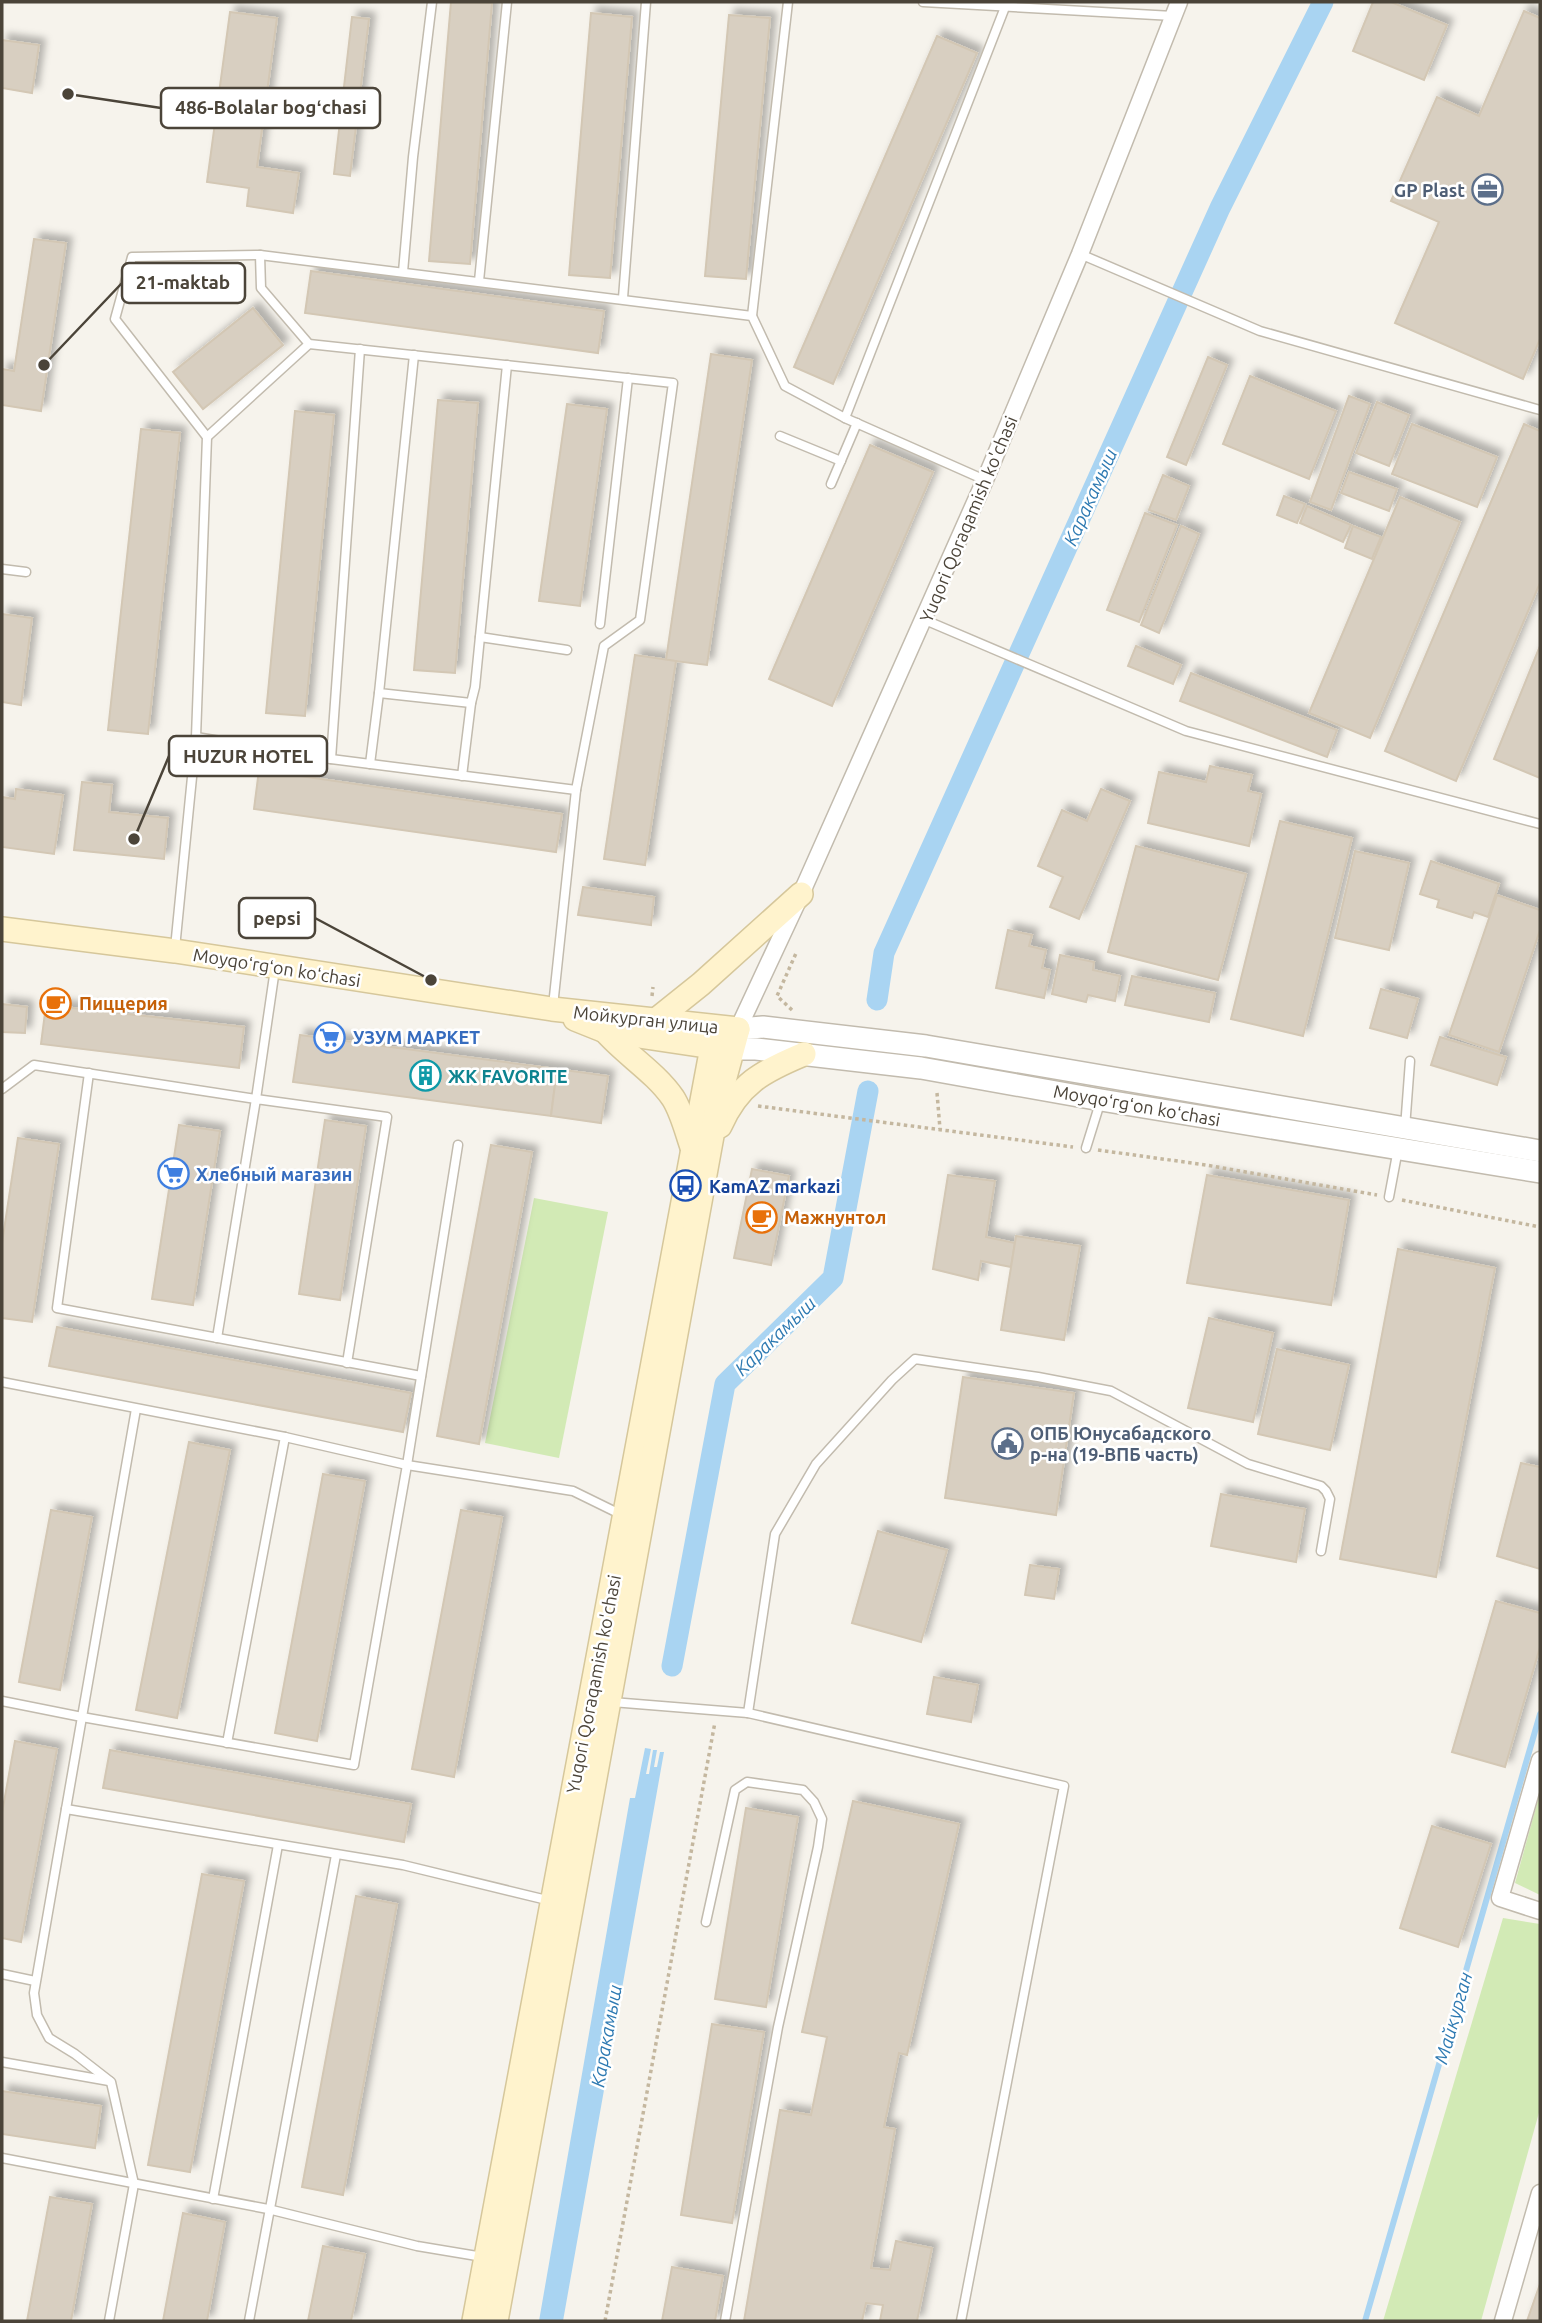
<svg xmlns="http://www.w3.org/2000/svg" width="1542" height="2323" font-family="Ubuntu,sans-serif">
  <defs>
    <filter id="shadow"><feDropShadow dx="6" dy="-6" stdDeviation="3.5" flood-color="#0004"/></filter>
  </defs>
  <rect width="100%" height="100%" fill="#f6f3ec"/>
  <g fill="#d2eab5">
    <path d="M534,1198l74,14 -49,246 -74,-15z"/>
    <path d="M1540,1793v102l-25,-12z"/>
    <path d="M1503,1918l37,6v185l-59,212h-98z"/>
  </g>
  <path fill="#a9d4f2" d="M645,1748l6,1 -5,25h3l4,-24h4l-3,17h3l3,-15h4l-101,569h-24l91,-523h5z"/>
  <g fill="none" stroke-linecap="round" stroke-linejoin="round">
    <path stroke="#a9d4f2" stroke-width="6" d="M1365,2321l175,-607"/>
    <g stroke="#a9d4f2" stroke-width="21">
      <path d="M877,1000l7,-47 336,-745 103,-206"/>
      <path d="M672,1666l53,-282 108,-106 35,-187"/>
    </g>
  </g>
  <g fill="#d8cfc1" stroke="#d3c7b4" stroke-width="2" filter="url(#shadow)">
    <path d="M451,2l41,1 -22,261 -41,-3z"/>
    <path d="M1373,2h18l56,23 -23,55 -71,-29z"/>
    <path d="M1524,11l16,7v321l-17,40 -128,-56 44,-101 -48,-21 46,-104 42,19z"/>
    <path d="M230,12l47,6 -20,149 42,6 -6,40 -46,-7 2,-18 -42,-6z"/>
    <path d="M591,13l41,4 -22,261 -41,-3z"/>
    <path d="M729,15l41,3 -24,261 -41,-3z"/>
    <path d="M352,17l17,2 -19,157 -16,-2z"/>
    <path d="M937,36l40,17 -144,331 -39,-17z"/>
    <path d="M2,40l37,5 -7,48 -30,-5z"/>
    <path d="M34,239l32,4 -25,168 -39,-6v-36l12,2z"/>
    <path d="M311,271l293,40 -6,42 -293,-40z"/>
    <path d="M253,308l30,37 -80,64 -30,-37z"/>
    <path d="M711,354l41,6 -45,305 -41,-5z"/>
    <path d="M1208,357l19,8 -41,100 -19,-8z"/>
    <path d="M1250,376l86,35 -27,68 -86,-35z"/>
    <path d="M1349,396l21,8 -39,106 -21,-8z"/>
    <path d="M438,400l40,3 -23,270 -41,-3z"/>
    <path d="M1377,402l32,13 -20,51 -33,-13z"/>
    <path d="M567,404l40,5 -27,197 -41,-5z"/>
    <path d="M295,411l39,4 -29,301 -39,-3z"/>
    <path d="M1412,424l85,33 -20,50 -85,-33z"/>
    <path d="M1524,424l16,7v152l-84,198 -71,-30z"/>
    <path d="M141,429l39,4 -32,301 -40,-4z"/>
    <path d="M870,445l63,27 -101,234 -63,-27z"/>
    <path d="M1349,472l48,17 -8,22 -48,-18z"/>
    <path d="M1163,475l26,11 -13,34 -27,-10z"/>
    <path d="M1284,496l21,8 -8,19 -20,-8z"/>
    <path d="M1400,497l60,25 -90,216 -61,-25z"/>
    <path d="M1307,506l44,19 -8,17 -43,-19z"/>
    <path d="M1145,513l32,12 -38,97 -32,-12z"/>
    <path d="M1181,526l18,8 -40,99 -18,-8z"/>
    <path d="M1353,526l28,11 -9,22 -27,-11z"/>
    <path d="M2,614l30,4 -11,87 -19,-3z"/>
    <path d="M1136,646l45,19 -8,19 -45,-18z"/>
    <path d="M1540,646v132l-46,-19z"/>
    <path d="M635,655l41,6 -31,204 -41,-6z"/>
    <path d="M1191,673l146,57 -10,27 -147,-56z"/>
    <path d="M1210,766l42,9 -4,16 13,3 -12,52 -101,-23 11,-51 47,10z"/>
    <path d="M259,770l303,44 -6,38 -302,-43z"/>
    <path d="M82,782l30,3 -3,27 59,6 -4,41 -90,-9z"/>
    <path d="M16,789l47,6 -9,59 -52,-7v-50l13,2z"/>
    <path d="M1101,789l29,12 -51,118 -29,-12 13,-30 -25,-11 24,-56 25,11z"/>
    <path d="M1280,821l72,17 -49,198 -72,-17z"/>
    <path d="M1136,846l110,28 -28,106 -110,-28z"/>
    <path d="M1355,851l54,12 -20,87 -54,-12z"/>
    <path d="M1431,861l68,23 -11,33 -14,-5 -2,6 -35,-11 2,-7 -19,-6z"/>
    <path d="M583,887l71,10 -3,28 -73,-10z"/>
    <path d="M1497,895l43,15v20l-41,122 -50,-17z"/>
    <path d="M1008,930l24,5 -3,11 17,4 -4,18 8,2 -6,28 -48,-10z"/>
    <path d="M1060,955l34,7 -1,8 27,6 -5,25 -27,-6 -2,7 -34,-8z"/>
    <path d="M1132,976l83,17 -6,29 -84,-17z"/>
    <path d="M1381,989l37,10 -11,39 -37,-10z"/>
    <path d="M2,1004l25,3 -2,26 -23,-1z"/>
    <path d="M46,1005l198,22 -5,41 -198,-24z"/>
    <path d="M300,1035l257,34 -6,47 -258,-34z"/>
    <path d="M1440,1037l66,20 -9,28 -66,-20z"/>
    <path d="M557,1069l51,7 -7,47 -50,-7z"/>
    <path d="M325,1120l41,6 -26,174 -41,-6z"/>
    <path d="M179,1125l41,6 -27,174 -41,-6z"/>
    <path d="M18,1138l41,6 -27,178 -30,-4v-75z"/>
    <path d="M491,1145l41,7 -53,292 -42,-8z"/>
    <path d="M752,1169l37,7 -18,89 -37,-7z"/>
    <path d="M948,1175l47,6 -9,56 29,6 -4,24 -30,-6 -3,19 -45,-11z"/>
    <path d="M1207,1175l142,25 -18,105 -144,-22z"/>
    <path d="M1016,1236l64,10 -16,94 -63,-10z"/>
    <path d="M1398,1249l97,19 -59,309 -96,-18z"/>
    <path d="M1209,1318l64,15 -20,89 -65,-14z"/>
    <path d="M57,1327l354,66 -8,39 -354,-66z"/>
    <path d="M1277,1349l72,16 -19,85 -72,-16z"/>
    <path d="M963,1377l111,16 -18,122 -111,-17z"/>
    <path d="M189,1442l41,8 -53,268 -41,-8z"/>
    <path d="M1521,1463l19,4v102l-43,-13z"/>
    <path d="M323,1474l42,7 -48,260 -42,-8z"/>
    <path d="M1221,1494l84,15 -9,53 -85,-16z"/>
    <path d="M51,1510l41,7 -32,173 -41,-8z"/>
    <path d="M461,1510l41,7 -48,260 -42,-8z"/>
    <path d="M878,1531l69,19 -26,92 -69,-19z"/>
    <path d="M1030,1565l29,4 -5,30 -29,-4z"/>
    <path d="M1496,1601l44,12v34l-35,120 -53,-15z"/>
    <path d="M934,1677l44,8 -7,37 -44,-8z"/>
    <path d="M15,1741l42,8 -36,193 -19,-4v-125z"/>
    <path d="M110,1750l301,54 -7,38 -301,-54z"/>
    <path d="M853,1801l106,23 -52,231 -8,-2 -15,74 11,2 -24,139 19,2 6,-29 36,7 -15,73h-37l3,-16 -17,-2 -4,18h-118l36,-211 31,5 16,-78 -25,-5z"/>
    <path d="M746,1808l52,9 -32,190 -51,-8z"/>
    <path d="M1432,1826l59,18 -33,103 -58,-19z"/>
    <path d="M202,1874l42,7 -54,291 -42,-7z"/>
    <path d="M356,1896l41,8 -54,291 -41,-8z"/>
    <path d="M712,2024l52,8 -32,191 -51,-8z"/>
    <path d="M2,2091l99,15 -6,42 -93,-14z"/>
    <path d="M50,2197l42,7 -21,117h-44z"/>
    <path d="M183,2213l42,9 -18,99h-44z"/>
    <path d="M323,2246l42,8 -14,67h-43z"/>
    <path d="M672,2267l51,9 -8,45h-53z"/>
    <path d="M1540,2284v37h-13z"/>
  </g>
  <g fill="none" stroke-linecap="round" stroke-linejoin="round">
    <defs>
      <g id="service">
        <path d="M923,2l250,14"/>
        <path d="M1080,254l180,77 280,79"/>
        <path d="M260,255l1,33 48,56 364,39 -33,237 -36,26 -28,144 -23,216"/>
        <path d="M403,272l10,-115 19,-155"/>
        <path d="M479,281l28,-279"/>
        <path d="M623,298l23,-296"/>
        <path d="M752,316l36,-314"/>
        <path d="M414,355l-35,338 92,10 4,-16 32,-322"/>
        <path d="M845,418l162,-416"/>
        <path d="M780,436l61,25"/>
        <path d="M207,437l102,-93"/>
        <path d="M831,484l26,-61"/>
        <path d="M2,569l24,3"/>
        <path d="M925,620l261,111 354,93"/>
        <path d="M600,624l28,-246"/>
        <path d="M480,637l87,13"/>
        <path d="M196,737l135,22 245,31"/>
        <path d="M331,759l29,-410"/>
        <path d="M370,764l9,-71"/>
        <path d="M462,776l9,-73"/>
        <path d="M175,948l21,-211 11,-300 -92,-118 17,-62 128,-2 492,61 33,70 60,32 140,62"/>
        <path d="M89,1073l-32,235 364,68"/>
        <path d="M2,1089l32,-24 222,34 19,-130"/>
        <path d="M1405,1128l5,-67"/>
        <path d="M1086,1148l14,-45"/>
        <path d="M1389,1197l9,-48"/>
        <path d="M217,1338l39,-239 131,18 -40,246"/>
        <path d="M2,1382l283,55 122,28 166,26 49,24"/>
        <path d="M2,1701l80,16 54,-308"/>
        <path d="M612,1702l136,11 316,73 -103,535"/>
        <path d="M748,1713l27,-179 41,-70 76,-84 23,-21 123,18 73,14 137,73 73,22 5,5 4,8 -9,52"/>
        <path d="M227,1743l58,-306"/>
        <path d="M66,1809l337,56 148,36"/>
        <path d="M706,1922l29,-132 12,-8 56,8 11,12 8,17 -4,28 -40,180 -53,294"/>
        <path d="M2,1974l33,7"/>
        <path d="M2,2062l107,19"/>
        <path d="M2,2158l266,51 149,37 66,11"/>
        <path d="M213,2199l65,-354"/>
        <path d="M109,2321l25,-137 -23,-102 -36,-28 -26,-16 -12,-23 -3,-22 48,-276 272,48 53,-300 51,-320"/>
        <path d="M249,2321l87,-466"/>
      </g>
      <g id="minor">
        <path d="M738,1029l63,-135 184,-414 95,-226 99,-252"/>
        <path d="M1540,1760l-40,138 40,13"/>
        <path d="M1503,2321l37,-128"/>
      </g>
      <g id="tertiary">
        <path d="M738,1029l25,-2 163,19 614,105"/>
        <path d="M733,1049h23l165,19 180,32 439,72"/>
      </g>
      <g id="secondary">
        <path d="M2,929l173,22 377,58 186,20"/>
        <path d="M575,1019l30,12 121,18"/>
        <path d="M656,1020l45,-36 100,-90"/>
        <path d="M605,1031c21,24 50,41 68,67 9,14 14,35 20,52"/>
        <path d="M720,1126c18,-42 43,-55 84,-72"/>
        <path d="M474,2321l238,-1274"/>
        <path d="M496,2321l222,-1218 20,-74"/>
      </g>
    </defs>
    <use href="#service" stroke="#c2bbae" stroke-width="11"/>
    <use href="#minor" stroke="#c2bbae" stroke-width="19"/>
    <use href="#tertiary" stroke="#c2bbae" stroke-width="24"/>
    <use href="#secondary" stroke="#d6c79b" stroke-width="26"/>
    <g stroke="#c4b79f" stroke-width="3.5" stroke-dasharray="3.5 3.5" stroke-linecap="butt">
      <path d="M652,996l1,-9"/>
      <path d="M792,1010l-15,-14 20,-45"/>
      <path d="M937,1093l3,36"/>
      <path d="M758,1106l315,41"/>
      <path d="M1098,1150l108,15 171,30"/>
      <path d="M1402,1200l138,27"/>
      <path d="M605,2321l110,-599"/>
    </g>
    <use href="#service" stroke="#fff" stroke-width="8"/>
    <use href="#minor" stroke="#fff" stroke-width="16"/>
    <use href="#tertiary" stroke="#fff" stroke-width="21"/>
    <use href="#secondary" stroke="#fff3cd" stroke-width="23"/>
  </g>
  <defs>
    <symbol id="office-ring" viewBox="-11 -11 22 22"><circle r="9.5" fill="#fff" stroke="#5c6f8a" stroke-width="1.5"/><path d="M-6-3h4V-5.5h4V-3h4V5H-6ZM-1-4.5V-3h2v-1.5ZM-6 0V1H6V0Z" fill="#5c6f8a"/></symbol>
    <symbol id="cafe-ring" viewBox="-11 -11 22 22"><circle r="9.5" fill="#fff" stroke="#e8710a" stroke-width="1.5"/><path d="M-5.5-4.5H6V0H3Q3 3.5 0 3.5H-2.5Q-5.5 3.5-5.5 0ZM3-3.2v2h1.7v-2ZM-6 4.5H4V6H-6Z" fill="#e8710a"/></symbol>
    <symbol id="supermarket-ring" viewBox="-11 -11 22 22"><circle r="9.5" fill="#fff" stroke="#3f7fe0" stroke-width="1.5"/><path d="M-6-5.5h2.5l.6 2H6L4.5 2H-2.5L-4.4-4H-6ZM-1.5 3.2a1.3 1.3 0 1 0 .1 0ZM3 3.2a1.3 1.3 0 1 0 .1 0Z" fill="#3f7fe0"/></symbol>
    <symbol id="building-ring" viewBox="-11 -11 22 22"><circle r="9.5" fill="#fff" stroke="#0f9aa8" stroke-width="1.5"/><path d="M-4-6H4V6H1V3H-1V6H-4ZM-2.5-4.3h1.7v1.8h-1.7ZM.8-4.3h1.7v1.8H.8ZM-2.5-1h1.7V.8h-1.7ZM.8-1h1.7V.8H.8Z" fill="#0f9aa8"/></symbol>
    <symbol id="bus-ring" viewBox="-11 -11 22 22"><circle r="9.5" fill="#fff" stroke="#1a4fb4" stroke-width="1.5"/><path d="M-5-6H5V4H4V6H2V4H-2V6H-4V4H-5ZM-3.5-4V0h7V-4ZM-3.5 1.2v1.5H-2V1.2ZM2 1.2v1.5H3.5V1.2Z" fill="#1a4fb4"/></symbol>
    <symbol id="civic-ring" viewBox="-11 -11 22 22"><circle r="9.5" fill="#fff" stroke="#5c6f8a" stroke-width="1.5"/><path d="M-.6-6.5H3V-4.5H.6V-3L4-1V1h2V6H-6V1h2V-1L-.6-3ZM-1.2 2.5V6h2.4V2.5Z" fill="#5c6f8a"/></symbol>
  </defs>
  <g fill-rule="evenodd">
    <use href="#office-ring" x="1470" y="172" width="35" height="35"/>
    <use href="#cafe-ring" x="38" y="986" width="35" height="35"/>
    <use href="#supermarket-ring" x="312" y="1020" width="35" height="35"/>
    <use href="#building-ring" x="408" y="1058" width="35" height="35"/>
    <use href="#supermarket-ring" x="156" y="1156" width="35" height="35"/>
    <use href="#bus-ring" x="668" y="1168" width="35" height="35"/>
    <use href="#cafe-ring" x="744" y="1200" width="35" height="35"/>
    <use href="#civic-ring" x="990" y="1426" width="35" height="35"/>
  </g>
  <g text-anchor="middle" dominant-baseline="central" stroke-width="5" stroke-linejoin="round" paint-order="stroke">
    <g font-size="18" font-weight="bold" fill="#4e5e75" stroke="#fff" text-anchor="end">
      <text x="1465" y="190">GP Plast</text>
      <text x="1030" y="1433" text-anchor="start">ОПБ Юнусабадского<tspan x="1030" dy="21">р-на (19-ВПБ часть)</tspan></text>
    </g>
    <g font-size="18" fill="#4b4439" stroke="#fff">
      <text transform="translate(968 519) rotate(-67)">Yuqori Qoraqamish ko'chasi</text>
      <text transform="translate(277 967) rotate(9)">Moyqoʻrgʻon koʻchasi</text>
      <text transform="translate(646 1019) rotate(6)">Мойкурган улица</text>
      <text transform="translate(1137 1105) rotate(10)">Moyqoʻrgʻon koʻchasi</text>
      <text transform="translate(593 1684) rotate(-79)">Yuqori Qoraqamish ko'chasi</text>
    </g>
    <g font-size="18" font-weight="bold" fill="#c56008" stroke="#fff" text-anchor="start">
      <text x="79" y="1003">Пиццерия</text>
      <text x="784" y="1217">Мажнунтол</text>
    </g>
    <g font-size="18" font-weight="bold" fill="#366cbe" stroke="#fff" text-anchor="start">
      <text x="353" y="1037">УЗУМ МАРКЕТ</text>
      <text x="196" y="1174">Хлебный магазин</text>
    </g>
    <g font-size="18" font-weight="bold" fill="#0d838f" stroke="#fff" text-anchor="start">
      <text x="448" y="1076">ЖК FAVORITE</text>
    </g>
    <g font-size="18" font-weight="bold" fill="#164399" stroke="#fff" text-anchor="start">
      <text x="709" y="1186">KamAZ markazi</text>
    </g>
    <g font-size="19" font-style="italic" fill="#2e7ab2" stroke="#fff">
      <text transform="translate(1090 497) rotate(-66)">Каракамыш</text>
      <text transform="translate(775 1336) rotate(-44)">Каракамыш</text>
      <text transform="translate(1453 2018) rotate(-74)">Майкурган</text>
      <text transform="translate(606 2036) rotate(-80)">Каракамыш</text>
    </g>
  </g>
  <path fill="none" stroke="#4b4439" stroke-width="2.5" d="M68 94L161 108M44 365L122 283M134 839L169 756M431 980L315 918"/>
  <g fill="#4b4439" stroke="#fff" stroke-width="2.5">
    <circle cx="68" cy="94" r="7"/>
    <circle cx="44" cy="365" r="7"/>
    <circle cx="134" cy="839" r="7"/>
    <circle cx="431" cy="980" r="7"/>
  </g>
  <g fill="#fff" stroke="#4b4439" stroke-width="2.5">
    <rect x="161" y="88" width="219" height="40" rx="7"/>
    <rect x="122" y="263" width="123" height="40" rx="7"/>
    <rect x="169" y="736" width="158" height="40" rx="7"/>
    <rect x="239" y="898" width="76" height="40" rx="7"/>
  </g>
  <g font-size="19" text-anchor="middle" font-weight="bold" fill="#4b4439">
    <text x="271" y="114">486-Bolalar bogʻchasi</text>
    <text x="183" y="289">21-maktab</text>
    <text x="248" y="763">HUZUR HOTEL</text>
    <text x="277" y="925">pepsi</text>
  </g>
  <rect width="1542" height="2323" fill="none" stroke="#4b4439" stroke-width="7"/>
</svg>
